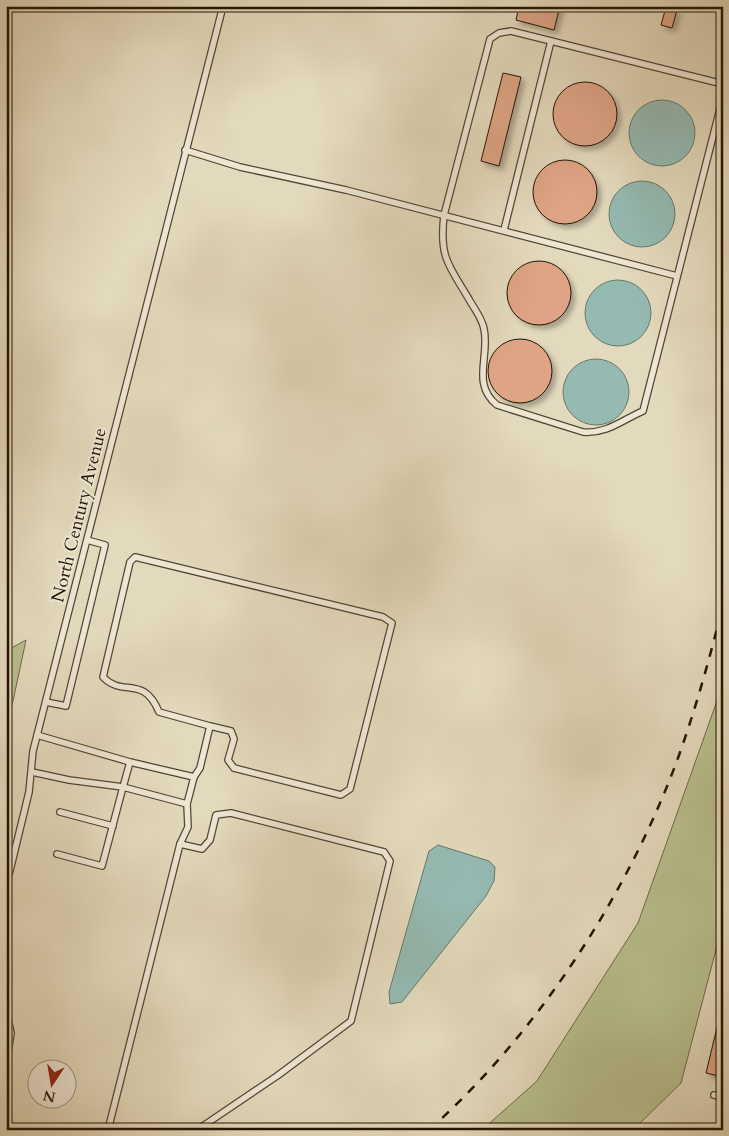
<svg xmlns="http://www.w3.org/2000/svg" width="729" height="1136" font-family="Cardo,serif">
  <defs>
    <filter id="shadow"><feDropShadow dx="4" dy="4" stdDeviation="2.5" flood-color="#0004"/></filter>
  </defs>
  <rect width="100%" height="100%" fill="#e3d9bc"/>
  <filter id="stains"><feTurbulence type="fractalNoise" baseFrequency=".004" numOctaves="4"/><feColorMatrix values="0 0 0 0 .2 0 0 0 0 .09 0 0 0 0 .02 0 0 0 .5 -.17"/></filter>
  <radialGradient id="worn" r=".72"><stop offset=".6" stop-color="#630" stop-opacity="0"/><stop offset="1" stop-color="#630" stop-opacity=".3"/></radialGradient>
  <g fill="#b8be8d" stroke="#6e6948">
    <path d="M26,640l-20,94v-83z"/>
    <path d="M723,684v239l-42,160 -48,47h-151l55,-49 101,-158z"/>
  </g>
  <g fill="#95bab2" stroke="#67786c">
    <circle cx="662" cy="133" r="33"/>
    <circle cx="642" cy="214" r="33"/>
    <circle cx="618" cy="313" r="33"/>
    <circle cx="596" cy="392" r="33"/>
    <path d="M438,845l51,16 6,6 -1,14 -8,15 -84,106 -12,2 -1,-12 40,-141z"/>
  </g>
  <g fill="#dea485" stroke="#231403" filter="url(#shadow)">
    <path d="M519,6h41l-6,24 -38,-10z"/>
    <path d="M666,7l11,3 -5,18 -11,-3z"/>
    <path d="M503,73l18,4 -22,89 -18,-5z"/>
    <circle cx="585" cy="114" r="32"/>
    <circle cx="565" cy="192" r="32"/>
    <circle cx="539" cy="293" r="32"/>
    <circle cx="520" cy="371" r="32"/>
    <path d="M720,1015h3v62l-17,-4z"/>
  </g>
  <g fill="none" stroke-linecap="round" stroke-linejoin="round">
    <defs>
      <g id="service">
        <path d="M723,84l-212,-53 -12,2 -9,6 -46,176c-5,44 5,50 26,86 5,9 12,17 14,28 6,27 -13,55 13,76l86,27c24,2 39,-12 60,-21l80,-314"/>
        <path d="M185,150l55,17 106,23 331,86"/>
        <path d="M504,230l47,-189"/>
        <path d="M46,702l20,4 39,-161 -18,-5"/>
        <path d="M32,772l37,8 54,7 7,-25 -93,-27"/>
        <path d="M194,777l6,-9 10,-42 -51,-14c-16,-38 -36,-14 -56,-35l27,-115 5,-5 248,60 9,6 -42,166 -9,6 -107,-27 -6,-8 6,-21 -3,-8 -21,-5"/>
        <path d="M60,812l53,14"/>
        <path d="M180,844l22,5 8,-9 6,-25 15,-2 153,39 6,9 -39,160 -74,55 -80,54"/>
        <path d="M57,854l45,12 21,-79 64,17 7,-27 -64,-15"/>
        <path d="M6,887l23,-95 4,-41 190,-745"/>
        <path d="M6,1009l5,24 -5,33"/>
        <path d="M714,1095l9,2"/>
        <path d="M108,1130l72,-286 8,-17 -1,-23"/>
      </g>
    </defs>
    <use href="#service" stroke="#534531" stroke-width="8"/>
    <use href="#service" stroke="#ede6d3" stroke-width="5.5"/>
    <path stroke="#231403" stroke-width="2.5" stroke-dasharray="9 9" stroke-linecap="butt" d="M429,1130c109,-97 199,-236 249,-372 18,-50 32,-101 45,-153"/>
  </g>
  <g text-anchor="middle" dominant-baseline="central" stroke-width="4" stroke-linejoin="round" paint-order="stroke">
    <g font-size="18" fill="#231403" stroke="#ede6d3">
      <text transform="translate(79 515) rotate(-76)">North Century Avenue</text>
    </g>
  </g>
  <rect width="729" height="1136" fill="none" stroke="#e3d9bc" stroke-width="25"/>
  <rect x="8" y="8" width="714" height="1121" fill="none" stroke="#231403" stroke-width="2.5"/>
  <rect x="12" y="12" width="704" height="1111" fill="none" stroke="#231403"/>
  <g transform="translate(52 1084) rotate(192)"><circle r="24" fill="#ede6d3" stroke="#9c9280"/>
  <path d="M0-4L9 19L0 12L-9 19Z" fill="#8f2418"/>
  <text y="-8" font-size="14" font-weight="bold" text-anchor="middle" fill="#231403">N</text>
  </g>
  <rect width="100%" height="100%" filter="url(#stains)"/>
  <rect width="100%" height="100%" fill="url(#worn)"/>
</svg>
